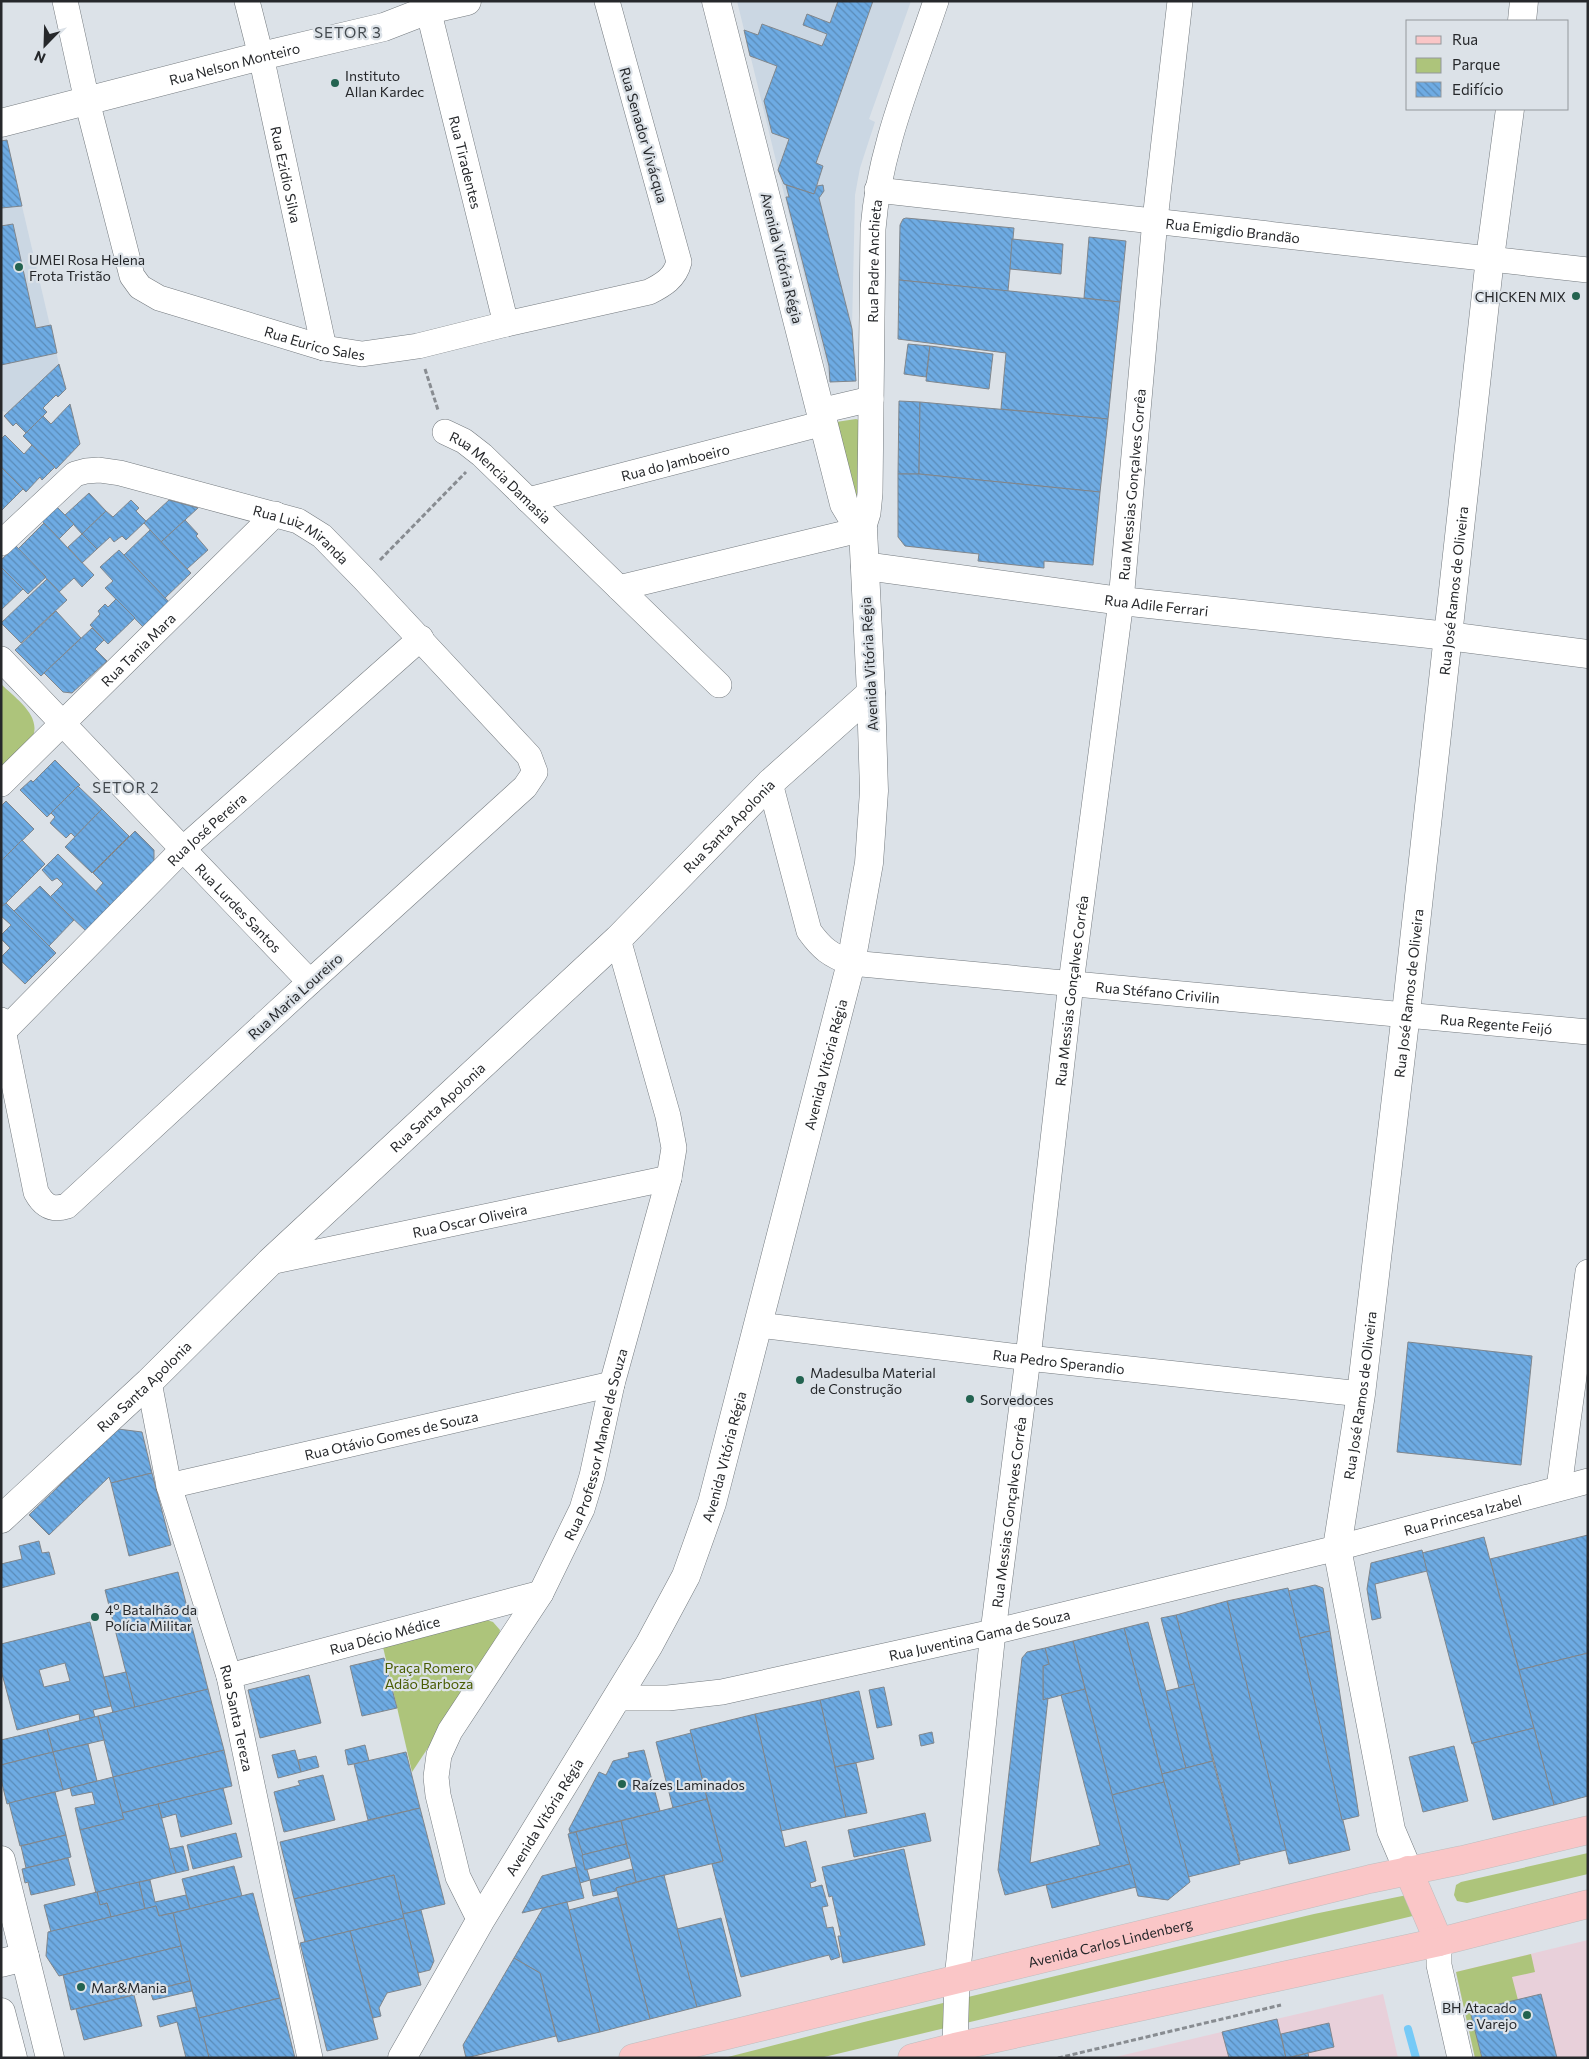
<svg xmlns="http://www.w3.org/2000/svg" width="1589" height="2059" font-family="Commissioner,sans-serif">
  <defs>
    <pattern id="building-back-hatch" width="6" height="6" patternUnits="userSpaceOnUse" patternTransform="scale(1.25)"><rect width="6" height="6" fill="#6eabe3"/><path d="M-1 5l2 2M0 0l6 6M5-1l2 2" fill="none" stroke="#5a8bb8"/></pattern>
  </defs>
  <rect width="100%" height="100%" fill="#dce2e8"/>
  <g fill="#e8d0da">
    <path d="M1588,1940v118h-113l-19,-86z"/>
    <path d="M1383,1994l15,64h-287z"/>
  </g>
  <g fill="#cbd7e3">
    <path d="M737,1h174l-42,118 6,3 -15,46 -5,27 -3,134 4,52 -26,1z"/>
    <path d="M22,206l37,158 -52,49 -6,-3v-202z"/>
  </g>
  <g fill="#adc47b">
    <path d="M856,419l3,1 -2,87 -21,-85z"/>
    <path d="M1,684c14,14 40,31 32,52l-32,32z"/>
    <path d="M487,1620l6,2 7,8 -2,12 -86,130 -29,-125z"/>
    <path d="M1588,1853v21l-121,29 -10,-2 -3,-6 2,-10 5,-3z"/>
    <path d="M1407,1895l14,19 -601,144h-96l140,-36 450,-108z"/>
    <path d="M1531,1954l4,18 -23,5 6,23 -47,11 11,47h-7l-19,-86z"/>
  </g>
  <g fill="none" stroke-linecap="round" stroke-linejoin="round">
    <path stroke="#76caf7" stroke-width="8" d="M1408,2029l8,29"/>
  </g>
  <g fill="url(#building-back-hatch)" stroke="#80868c" fill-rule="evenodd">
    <path d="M838,1h35l-57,162 7,3 -9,28 -30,-10 -6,-14 11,-31 -17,-6 -8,-32 13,-35 -27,-10 -6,-26 14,5 4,-11 60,22 5,-12 -24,-9 4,-11 23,9z"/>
    <path d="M7,140l15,66 -21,2v-67z"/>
    <path d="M786,185l28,9 3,-8 6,-1 1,6 -5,7 33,131 4,52 -26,1 -1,-16 -43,-169h3z"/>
    <path d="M906,218l108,10 -6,63 -109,-11 1,-55 3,-6z"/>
    <path d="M13,224l23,104 15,-3 6,28 -56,12v-139z"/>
    <path d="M1089,237l37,4 -6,61 -36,-4z"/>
    <path d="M1012,239l51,5 -2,30 -51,-5z"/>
    <path d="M899,280l221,22 -12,117 -107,-10 5,-56 -108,-14z"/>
    <path d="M908,344l22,2 -4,31 -22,-3z"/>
    <path d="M930,346l63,8 -4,35 -63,-8z"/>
    <path d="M59,364l7,25 -8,8 -2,-2 -13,13 4,4 -21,21 -10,-10 -3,3 -9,-10z"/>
    <path d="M899,401l21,1 -1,72h-21z"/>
    <path d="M920,402l188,17 -8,73 -181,-18z"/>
    <path d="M70,404l10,40 -24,25 -33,-33 20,-20 8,8z"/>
    <path d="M5,435l19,19 8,-9 23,22 -13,13 -2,-3 -14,15 -25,-25v-28z"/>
    <path d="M1,467l22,22 -22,22z"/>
    <path d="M898,474h21l181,18 -7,73 -49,-4v7l-66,-7 1,-7 -74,-8 -7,-9z"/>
    <path d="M89,493l17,18 -24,23 -17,-19z"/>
    <path d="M131,500l8,8 -3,3 10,10 -20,19 -4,-4 -8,6 -4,-5 -13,12 -15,-15 24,-23 7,6z"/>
    <path d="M169,500l29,8 -37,34 -17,-19z"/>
    <path d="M57,507l17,17 -15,15 -17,-18z"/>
    <path d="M185,520l13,14 -2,2 12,14 -21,19 -26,-27z"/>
    <path d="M44,523l50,52 -12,12 -8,-9 -15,14 -41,-43z"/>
    <path d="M150,530l41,43 -26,25 -41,-43z"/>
    <path d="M82,534l15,15 -15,14 -14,-16z"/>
    <path d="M16,546l30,31 -18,17 -27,-27v-7z"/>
    <path d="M119,550l51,53 -26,25 -39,-40 8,-7 -13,-14z"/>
    <path d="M1,567l22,22 -22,21z"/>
    <path d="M47,579l20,21 -46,43 -20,-20z"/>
    <path d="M116,599l19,19 -27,26 -18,-19 10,-11 -2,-3 7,-7 3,3z"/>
    <path d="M56,611l25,27 -40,38 -26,-26z"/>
    <path d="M92,628l12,12 -9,9 12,12 -35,32 -9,-1 -19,-19z"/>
    <path d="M55,760l25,25 -33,32 -27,-27 11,-10 2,2z"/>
    <path d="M78,786l24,23 -27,28 -4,-4 -5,5 -16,-15 5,-6 -4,-4z"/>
    <path d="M6,801l28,28 -33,32v-55z"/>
    <path d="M102,809l27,27 -37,37 -27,-26z"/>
    <path d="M135,831l19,19v13l-43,43 -15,-15 7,-8 -10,-10z"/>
    <path d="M22,840l23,24 -43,43 -1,-46z"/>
    <path d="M58,854l53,52 -25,25 -36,-34 13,-13 -6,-6 -5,3 -10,-11z"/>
    <path d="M40,886l34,34 -25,26 -35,-35z"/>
    <path d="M6,903l50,50 -31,31 -24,-23v-4l9,-9 -9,-9v-4l10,-10 -10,-9v-9z"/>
    <path d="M1408,1342l124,14 -11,109 -124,-13z"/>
    <path d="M118,1429l24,3 10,41 -41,10 -2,-6 -60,58 -20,-20z"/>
    <path d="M152,1473l19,72 -42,11 -18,-73z"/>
    <path d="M1588,1535v118l-69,17 -29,-111z"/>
    <path d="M1484,1537l50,191 -62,16 -50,-191z"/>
    <path d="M39,1541l3,12 7,-1 6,22 -54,14v-24l21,-5 -3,-13z"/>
    <path d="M1422,1550l5,21 -52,13 6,34 -9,2 -5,-31 4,-26z"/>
    <path d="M178,1572l30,117 -73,19 -30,-118z"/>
    <path d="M1315,1585l8,3 7,43 -30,7 -12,-47z"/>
    <path d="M1288,1588l62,262 -61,14 -62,-263z"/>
    <path d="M1227,1601l59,249 -46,11 -64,-246z"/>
    <path d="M1176,1615l18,69 -15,4 -18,-70z"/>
    <path d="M90,1622l21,84 -18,4 2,7 -15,4 -1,-7 -62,16 -16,-60v-26zM65,1663l5,18 -26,6 -5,-17z"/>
    <path d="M1148,1622l38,146 -24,6 -38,-146z"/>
    <path d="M1124,1628l40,154 -52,13 -39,-154z"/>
    <path d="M1330,1631l29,185 -17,4 -42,-182z"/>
    <path d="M1073,1641l12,48 -42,11v-34l6,-2 -4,-16z"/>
    <path d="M1045,1648l4,16 -6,2v34l5,-2 -18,165 70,-18 -39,-150 24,-6 45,175 -125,31 -7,-25 24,-212 5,-6z"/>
    <path d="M1588,1653v143l-34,9 -35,-135z"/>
    <path d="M384,1658l13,50 -35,8 -12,-50z"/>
    <path d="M126,1672l9,36 -22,5 -9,-36z"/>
    <path d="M309,1675l12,48 -61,15 -12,-48z"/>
    <path d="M1194,1684l19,77 -27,7 -20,-77z"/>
    <path d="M884,1687l8,38 -15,3 -8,-38z"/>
    <path d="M208,1689l16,61 -111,27 -15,-61z"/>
    <path d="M859,1691l15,68 -39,8 -15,-67z"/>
    <path d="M820,1700l26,117 -65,14 -26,-117z"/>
    <path d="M755,1714l30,133 21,-6 10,40 -6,2 1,5 11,-3 6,21 -6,1 5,21 6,-1 7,30 -9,3 -2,-5 -88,22 -29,-113 11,-3 -33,-131z"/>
    <path d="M98,1716l6,24 -51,12 -6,-23z"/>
    <path d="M1534,1728l20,77 -61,15 -20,-77z"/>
    <path d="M47,1729l6,23 -52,13v-25z"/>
    <path d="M932,1732l2,11 -13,3 -2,-11z"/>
    <path d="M691,1733l16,66 -34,9 -17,-66z"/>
    <path d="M88,1744l9,37 -34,9 -10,-38z"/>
    <path d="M365,1745l4,16 -21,4 -3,-15z"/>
    <path d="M1454,1746l14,55 -45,11 -14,-55z"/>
    <path d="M224,1750l8,36 -110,27 -9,-36z"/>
    <path d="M295,1750l6,22 -23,6 -6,-23z"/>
    <path d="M644,1750l16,61 -90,22 -1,-4 30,-57 7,3 7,-14 16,-4 -1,-4z"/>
    <path d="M53,1752l10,38 -56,14 -6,-25v-14z"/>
    <path d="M406,1752l14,56 -52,12 -14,-56z"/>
    <path d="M316,1756l3,11 -18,5 -3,-12z"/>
    <path d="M1213,1761l27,103 -52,13 -26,-103z"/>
    <path d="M856,1763l11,50 -21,4 -11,-50z"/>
    <path d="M323,1775l12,45 -51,12 -10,-40 26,-7 -2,-4z"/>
    <path d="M113,1777l11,42 -44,11 -5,-22 20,-4 -3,-12 -20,4 -2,-8z"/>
    <path d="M1164,1782l26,100 -22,18 -30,-4 -26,-101z"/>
    <path d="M223,1788l9,36 -51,13 -5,-23 -14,4 -4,-14z"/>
    <path d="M55,1792l11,43 -46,11 -11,-43z"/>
    <path d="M707,1799l16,62 -87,21 -15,-61z"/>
    <path d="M158,1804l18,69 -80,20 -16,-63 44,-11 -2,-6z"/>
    <path d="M420,1808l25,96 -42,10 -9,-39 -100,24 -14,-57z"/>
    <path d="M925,1813l6,28 -77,16 -6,-27z"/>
    <path d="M621,1821l5,23 -44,11 -6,-23z"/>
    <path d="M576,1832l14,48 -10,3 -12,-49z"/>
    <path d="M236,1833l6,24 -49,12 -6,-24z"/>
    <path d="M66,1835l5,22 -45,11 -5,-22z"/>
    <path d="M626,1844l4,14 -45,12 -3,-15z"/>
    <path d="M183,1846l6,24 -13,3 -7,-24z"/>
    <path d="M904,1849l21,96 -82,18 -5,-27h3l-9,-40 -3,1 -7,-30z"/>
    <path d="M68,1858l7,27 -44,10 -3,-13 -3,1 -3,-14z"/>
    <path d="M1130,1864l6,23 -84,21 -6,-23z"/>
    <path d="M234,1866l8,30 -52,13 -8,-30z"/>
    <path d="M576,1867l8,31 -62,15 20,-37z"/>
    <path d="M633,1869l3,13 -20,6v3l-23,5 -3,-16z"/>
    <path d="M394,1875l10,43 -99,24 -11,-43z"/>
    <path d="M664,1875l33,132 -47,12 -34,-131z"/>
    <path d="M150,1880l5,22 31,-7 4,14 -31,7 -3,-10 -11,3 -6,-27z"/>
    <path d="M139,1882l6,27 -34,8 -4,-14 -7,2 -3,-13z"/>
    <path d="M97,1892l3,13 7,-2 4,14 -60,15 -7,-27z"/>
    <path d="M253,1893l27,105 -81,20 -26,-105z"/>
    <path d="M618,1897l32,122 -50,13 -31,-122z"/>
    <path d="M567,1902l33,130 -42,10 -18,-69 -26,-15 29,-50z"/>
    <path d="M156,1906l3,10 14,-3 8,33 -122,30 -13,-20 2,-24z"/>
    <path d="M421,1910l13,51 -4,9 -12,3 -15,-59z"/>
    <path d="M404,1918l17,67 -34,8 -8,15 2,8 -8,2 -23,-87z"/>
    <path d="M721,1918l20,78 -44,11 -20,-78z"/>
    <path d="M350,1931l28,108 -51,12 -27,-108z"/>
    <path d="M181,1946l9,35 -119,29 -8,-35z"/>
    <path d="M514,1958l26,15 16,63 -90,22 -3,-13z"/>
    <path d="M190,1981l2,10 -39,9 -3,-9z"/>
    <path d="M1541,1994l16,64h-75l-12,-47z"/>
    <path d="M134,1995l8,31 -58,14 -8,-31z"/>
    <path d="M280,1998l15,60h-86l-10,-40z"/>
    <path d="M196,2007l3,11 10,40h-23l-9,-36 -17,5 -3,-11z"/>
    <path d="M1277,2019l9,39h-57l-7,-26z"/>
    <path d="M1329,2023l5,24 -48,11 -5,-24z"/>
    <path d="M1308,2053l1,5h-20z"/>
  </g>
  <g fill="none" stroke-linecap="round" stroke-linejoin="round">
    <defs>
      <g id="minor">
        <path id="s1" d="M65,1l22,100 45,175 8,11 19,11 165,50 38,6 56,-8 88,-22 143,-32c14,-7 26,-14 30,-30l-72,-261"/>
        <path id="s2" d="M247,1l14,55 63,292"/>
        <path id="s3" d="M426,1l80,323"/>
        <path id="s4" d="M877,190l711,80"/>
        <path d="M820,411l51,-12"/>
        <path id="s5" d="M445,432l19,9 18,14 237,230"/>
        <path id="s6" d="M528,500l296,-77"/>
        <path id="s7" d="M1,543l74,-69 11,-3 13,-1 21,3 178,48 24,15 41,42 166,178 6,16 -10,15 -215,195 -243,224c-16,5 -24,-1 -31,-14l-35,-172"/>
        <path id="s8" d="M619,588l244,-59 5,-16 2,-20 3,-264c6,-79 38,-153 63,-228"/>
        <path id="s9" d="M1,659l309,323"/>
        <path id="s10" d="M770,783l39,148c13,18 21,24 42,32l737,69"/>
        <path id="s11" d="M1,784l274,-270"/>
        <path id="s12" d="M4,1031l180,-183 237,-210"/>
        <path id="s13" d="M270,1262l399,-84"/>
        <path id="s14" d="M759,1325l269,33 333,36"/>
        <path id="s15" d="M149,1382l20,104 60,190 81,382"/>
        <path id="s16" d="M169,1486l443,-102"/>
        <path d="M1559,1488l29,-216"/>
        <path id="s17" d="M229,1676l312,-83"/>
        <path id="s18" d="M618,1698h50l54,-6 271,-60 344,-84 251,-67"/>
        <path id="s19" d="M480,1921l-22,-44 -20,-82 -2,-18 3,-22 11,-24 91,-138 41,-84 10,-33 20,-92 57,-206 5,-30 -6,-32 -50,-177"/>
        <path d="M1439,1942v23l21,93"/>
        <path id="s20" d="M957,2058l-2,-11 2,-68 36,-347 35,-274 43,-375 50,-382 34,-381 25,-219"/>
      </g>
      <g id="tertiary">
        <path d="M1522,21l2,-20"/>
        <path id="s21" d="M1,123l260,-67 123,-29 44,-17 39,-9"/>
        <path id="s22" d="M865,566l256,35 327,35 140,18"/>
        <path id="s23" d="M1,1519l148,-137 121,-120 348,-323 152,-156 101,-90"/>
        <path d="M1,1860l49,198"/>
        <path id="s24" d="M1408,1870l-17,-40 -54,-282 24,-154 45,-381 84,-755 20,-149"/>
        <path d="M1,1963l24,-6"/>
        <path d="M1,2012l12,46"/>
        <path id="s25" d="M402,2058l78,-137 169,-276 37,-69 26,-73 139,-540 18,-100 5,-72 -3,-98 -8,-164 -10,-10 -9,-15 -128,-503"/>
      </g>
      <g id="primary">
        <path d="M1408,1870l31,72"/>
        <path id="s26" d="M633,2058l737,-179 92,-19 126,-30"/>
        <path d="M912,2058l43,-11 484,-105 149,-38"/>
      </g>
    </defs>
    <use href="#minor" stroke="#747a7f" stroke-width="26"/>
    <use href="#tertiary" stroke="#747a7f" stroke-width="29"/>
    <use href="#primary" stroke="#bebebf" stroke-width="29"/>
    <g stroke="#888c91" stroke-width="3" stroke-dasharray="5 2.5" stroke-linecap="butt">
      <path d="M425,369l13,41"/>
      <path d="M380,560l86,-88"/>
      <path d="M1058,2058l223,-53"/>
    </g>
    <use href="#minor" stroke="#fff" stroke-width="25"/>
    <use href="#tertiary" stroke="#fff" stroke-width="28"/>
    <use href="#primary" stroke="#fac6c7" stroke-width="28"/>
  </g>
  <g fill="#236350" stroke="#dce2e8" stroke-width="2">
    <circle cx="335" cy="83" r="5"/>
    <circle cx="19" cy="267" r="5"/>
    <circle cx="1576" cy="296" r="5"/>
    <circle cx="800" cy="1380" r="5"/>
    <circle cx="970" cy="1399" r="5"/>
    <circle cx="95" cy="1617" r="5"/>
    <circle cx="622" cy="1784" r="5"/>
    <circle cx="81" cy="1987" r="5"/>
    <circle cx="1527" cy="2015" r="5"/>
  </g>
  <g text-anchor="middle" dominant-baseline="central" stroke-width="4.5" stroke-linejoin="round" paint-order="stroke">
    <g font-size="14" fill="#26282b" stroke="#dce2e8">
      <text stroke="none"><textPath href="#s21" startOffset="241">Rua Nelson Monteiro</textPath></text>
      <text transform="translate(644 135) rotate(74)">Rua Senador Vivácqua</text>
      <text stroke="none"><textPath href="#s3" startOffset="166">Rua Tiradentes</textPath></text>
      <text stroke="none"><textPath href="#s2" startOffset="178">Rua Ezidio Silva</textPath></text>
      <text stroke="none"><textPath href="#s4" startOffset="358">Rua Emigdio Brandão</textPath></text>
      <text transform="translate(782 258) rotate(76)">Avenida Vitória Régia</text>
      <text stroke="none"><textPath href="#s8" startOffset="520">Rua Padre Anchieta</textPath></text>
      <text stroke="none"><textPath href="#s1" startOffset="481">Rua Eurico Sales</textPath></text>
      <text stroke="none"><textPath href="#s6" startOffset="152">Rua do Jamboeiro</textPath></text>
      <text stroke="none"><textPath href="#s5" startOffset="72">Rua Mencia Damasia</textPath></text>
      <text stroke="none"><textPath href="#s20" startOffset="1584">Rua Messias Gonçalves Corrêa</textPath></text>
      <text stroke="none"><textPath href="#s7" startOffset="340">Rua Luiz Miranda</textPath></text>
      <text stroke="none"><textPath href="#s24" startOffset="1295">Rua José Ramos de Oliveira</textPath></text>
      <text stroke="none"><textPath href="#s22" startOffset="294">Rua Adile Ferrari</textPath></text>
      <text stroke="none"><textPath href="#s11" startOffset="192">Rua Tania Mara</textPath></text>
      <text transform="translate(869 664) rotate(-93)">Avenida Vitória Régia</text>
      <text stroke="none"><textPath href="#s23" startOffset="1005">Rua Santa Apolonia</textPath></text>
      <text stroke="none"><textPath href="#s12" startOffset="286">Rua José Pereira</textPath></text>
      <text stroke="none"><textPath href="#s9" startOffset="344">Rua Lurdes Santos</textPath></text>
      <text stroke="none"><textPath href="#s20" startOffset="1074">Rua Messias Gonçalves Corrêa</textPath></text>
      <text stroke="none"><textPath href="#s10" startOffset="515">Rua Stéfano Crivilin</textPath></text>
      <text stroke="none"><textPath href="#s24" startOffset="890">Rua José Ramos de Oliveira</textPath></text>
      <text transform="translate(295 996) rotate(-42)">Rua Maria Loureiro</text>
      <text stroke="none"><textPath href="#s10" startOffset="855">Rua Regente Feijó</textPath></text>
      <text stroke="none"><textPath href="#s25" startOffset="1090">Avenida Vitória Régia</textPath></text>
      <text stroke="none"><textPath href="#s23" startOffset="600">Rua Santa Apolonia</textPath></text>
      <text stroke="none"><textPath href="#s13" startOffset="204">Rua Oscar Oliveira</textPath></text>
      <text stroke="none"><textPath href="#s14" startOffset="302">Rua Pedro Sperandio</textPath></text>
      <text stroke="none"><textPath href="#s23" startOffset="195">Rua Santa Apolonia</textPath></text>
      <text stroke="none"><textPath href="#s24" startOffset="485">Rua José Ramos de Oliveira</textPath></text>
      <text stroke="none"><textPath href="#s16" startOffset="228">Rua Otávio Gomes de Souza</textPath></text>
      <text stroke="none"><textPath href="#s19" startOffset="525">Rua Professor Manoel de Souza</textPath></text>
      <text stroke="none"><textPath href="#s25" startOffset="685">Avenida Vitória Régia</textPath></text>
      <text stroke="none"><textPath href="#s20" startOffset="549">Rua Messias Gonçalves Corrêa</textPath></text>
      <text stroke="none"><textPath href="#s18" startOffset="866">Rua Princesa Izabel</textPath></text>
      <text stroke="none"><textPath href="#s18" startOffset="368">Rua Juventina Gama de Souza</textPath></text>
      <text stroke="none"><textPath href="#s17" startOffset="161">Rua Décio Médice</textPath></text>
      <text stroke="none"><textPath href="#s15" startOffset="348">Rua Santa Tereza</textPath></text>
      <text stroke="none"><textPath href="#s25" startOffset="280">Avenida Vitória Régia</textPath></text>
      <text stroke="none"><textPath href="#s26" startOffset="491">Avenida Carlos Lindenberg</textPath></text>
    </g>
    <g font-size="14" fill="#26282b" stroke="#dce2e8" text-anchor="start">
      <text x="345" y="75">Instituto<tspan x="345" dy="16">Allan Kardec</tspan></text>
      <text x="29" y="259">UMEI Rosa Helena<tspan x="29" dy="16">Frota Tristão</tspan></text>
      <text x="1566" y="296" text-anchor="end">CHICKEN MIX</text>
      <text x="810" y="1372">Madesulba Material<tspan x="810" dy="16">de Construção</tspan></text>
      <text x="980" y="1399">Sorvedoces</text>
      <text x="105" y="1609">4º Batalhão da<tspan x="105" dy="16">Polícia Militar</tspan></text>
      <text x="632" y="1784">Raízes Laminados</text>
      <text x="91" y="1987">Mar&amp;Mania</text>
      <text x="1517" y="2007" text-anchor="end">BH Atacado<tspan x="1517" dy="16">e Varejo</tspan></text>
    </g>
    <g font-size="14" fill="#495c02" stroke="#dce2e8">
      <text x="429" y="1667">Praça Romero<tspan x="429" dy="16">Adão Barboza</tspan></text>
    </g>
    <g font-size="15" letter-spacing="1" fill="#444a4f" stroke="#dce2e8">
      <text x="348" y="32">SETOR 3</text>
      <text x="126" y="787">SETOR 2</text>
    </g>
  </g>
  <rect width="1589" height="2059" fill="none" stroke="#26282b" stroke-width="5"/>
  <rect x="1406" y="20" width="162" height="90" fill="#dce2e8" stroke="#93989c"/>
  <rect x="1416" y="36" width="25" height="8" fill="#fac6c7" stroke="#93989c"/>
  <text x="1452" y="45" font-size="15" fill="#26282b">Rua</text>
  <rect x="1416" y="58" width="25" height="15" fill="#adc47b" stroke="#93989c"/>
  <text x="1452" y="70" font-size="15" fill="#26282b">Parque</text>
  <rect x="1416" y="82" width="25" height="15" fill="url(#building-back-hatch)" stroke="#93989c"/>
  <text x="1452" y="95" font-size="15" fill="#26282b">Edifício</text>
  <g transform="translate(45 45) rotate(203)" stroke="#dce2e8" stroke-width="4" paint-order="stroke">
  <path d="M0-4L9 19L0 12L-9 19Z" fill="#26282b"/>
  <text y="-8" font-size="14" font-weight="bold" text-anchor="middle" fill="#26282b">N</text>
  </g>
</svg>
